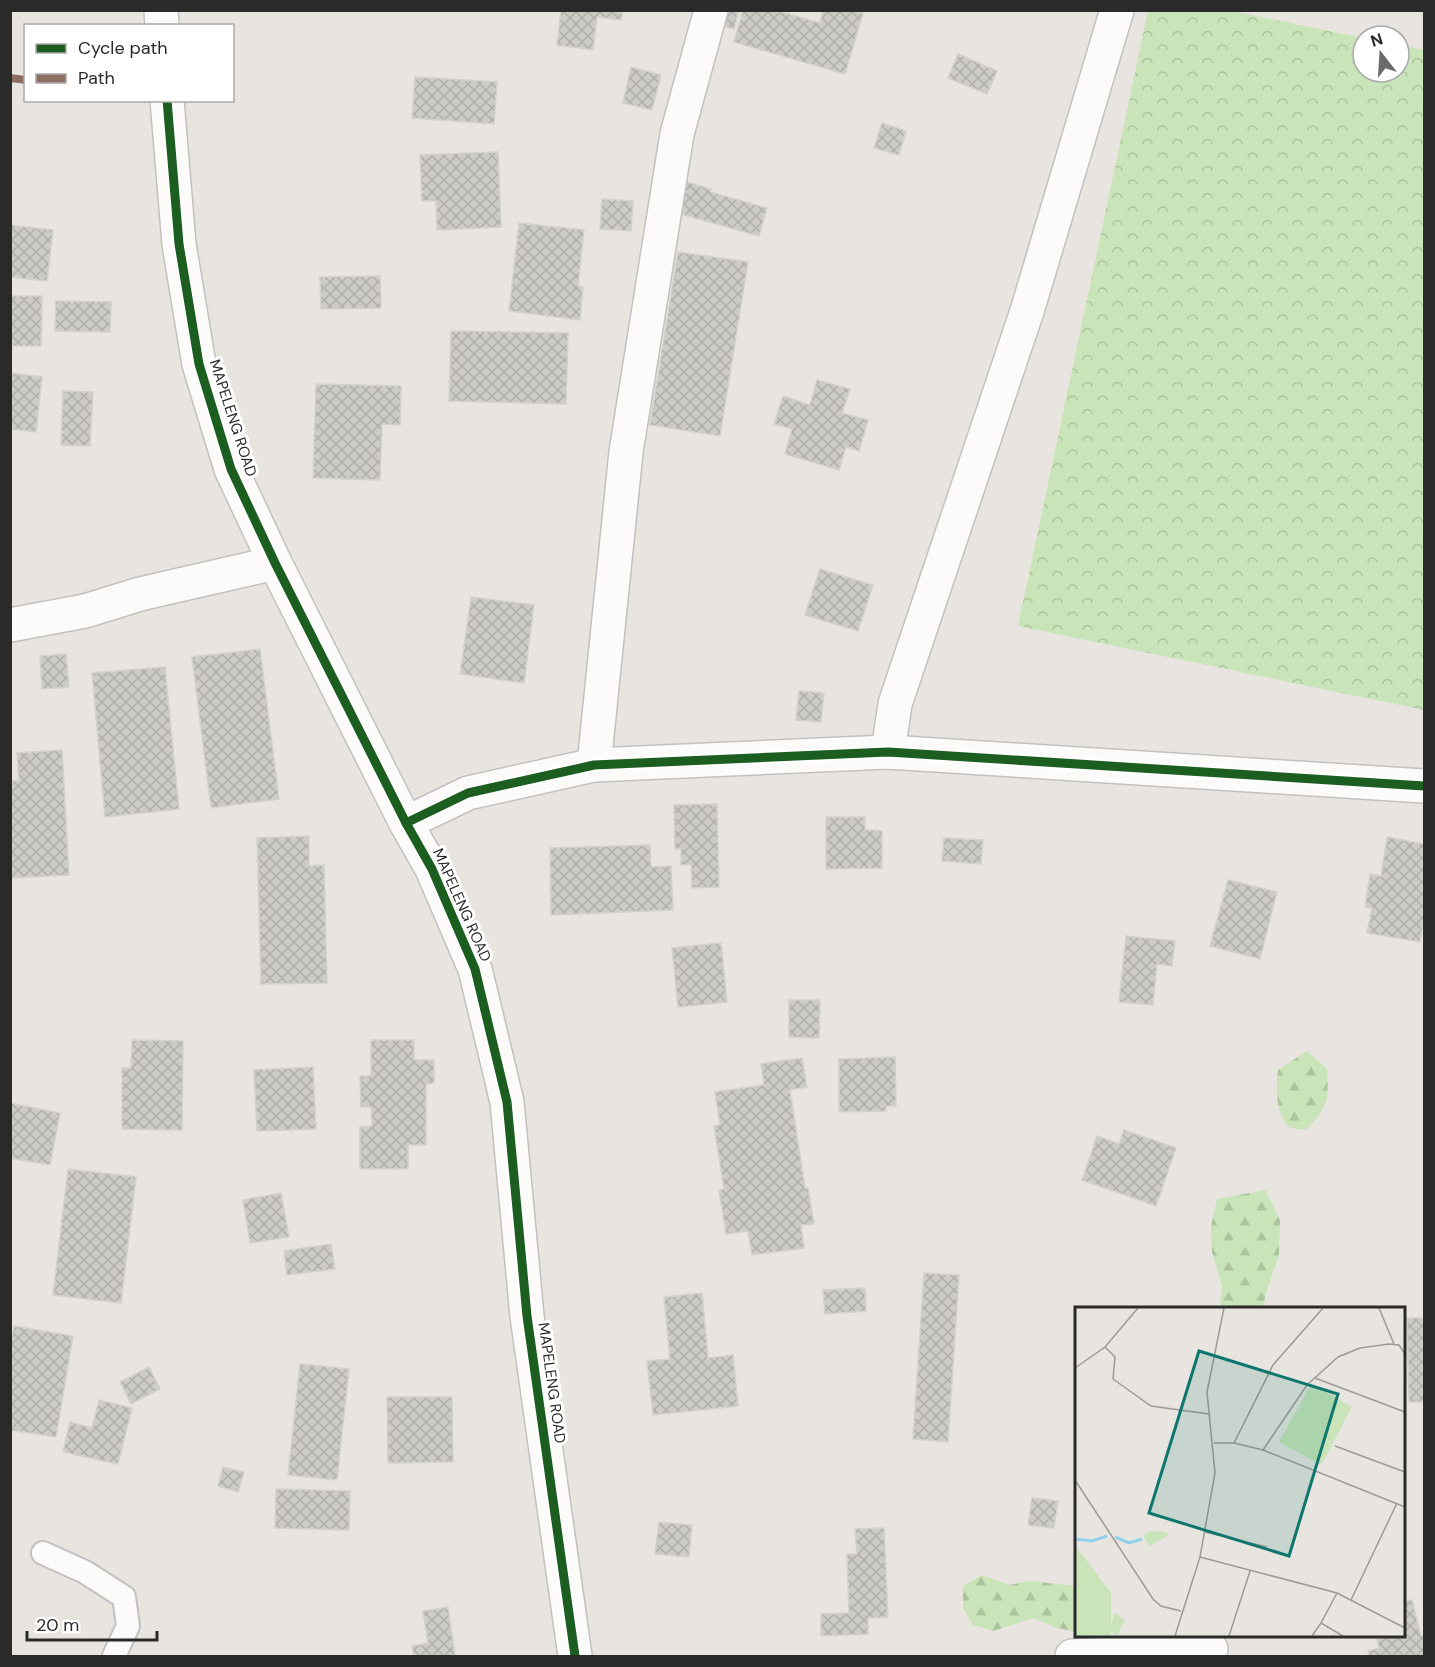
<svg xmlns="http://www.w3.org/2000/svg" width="1435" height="1667" font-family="'DM Sans',sans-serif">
  <defs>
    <pattern id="forest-firs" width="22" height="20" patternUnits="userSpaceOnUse" patternTransform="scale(1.5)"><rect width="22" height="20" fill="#c8e4b8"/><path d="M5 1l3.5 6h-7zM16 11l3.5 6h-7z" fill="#acc49e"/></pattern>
    <pattern id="park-crowns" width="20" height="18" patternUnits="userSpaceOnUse" patternTransform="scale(1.5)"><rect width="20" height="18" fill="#c8e4b8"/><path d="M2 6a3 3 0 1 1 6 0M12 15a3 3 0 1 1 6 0" fill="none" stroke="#acc49e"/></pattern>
    <pattern id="building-cross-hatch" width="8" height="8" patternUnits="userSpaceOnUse" patternTransform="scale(1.5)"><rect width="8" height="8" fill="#cdcbc6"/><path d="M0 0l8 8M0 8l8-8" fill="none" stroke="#b0aeaa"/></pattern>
  </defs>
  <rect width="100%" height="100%" fill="#e8e5e0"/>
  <g fill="url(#forest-firs)">
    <path d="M1307,1051l20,18c2,31 1,38 -21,61l-16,-2c-15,-16 -14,-37 -12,-58z"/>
    <path d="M1265,1190l15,30 -1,35 -13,38 -3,15h-43l2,-22 -10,-34 -1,-26 6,-27z"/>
    <path d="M982,1575l26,10 22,-4 46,5v46l-22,-5 -21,-9 -40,13 -20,-6 -10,-17v-22z"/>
  </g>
  <path fill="url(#park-crowns)" d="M1148,11h84l131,27v34h36v-27l25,5v660l-406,-84z"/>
  <g fill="url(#building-cross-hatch)" stroke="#d3d1cc" stroke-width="1.5">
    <path d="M561,10h62l-2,10 -24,-3 -4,33 -36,-5z"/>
    <path d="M724,10h15l-5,19 -14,-4z"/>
    <path d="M743,10h32l45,13 3,-13h41l-19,64 -111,-32z"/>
    <path d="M958,54l39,17 -10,23 -39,-16z"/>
    <path d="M631,67l30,8 -9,35 -29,-7z"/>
    <path d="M415,77l82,5 -3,42 -82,-6z"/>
    <path d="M882,123l24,8 -7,24 -25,-7z"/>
    <path d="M498,152l3,75 -64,3 -1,-29h-14l-2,-46z"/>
    <path d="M686,182l25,7 -1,3 57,16 -8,28 -82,-23z"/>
    <path d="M602,199l31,2 -2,30 -31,-2z"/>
    <path d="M519,223l65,7 -6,56 5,1 -3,33 -71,-9z"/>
    <path d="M10,225l43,5 -6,51 -37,-4z"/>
    <path d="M678,252l70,10 -28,174 -70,-11z"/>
    <path d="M380,276l1,32 -60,1 -1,-32z"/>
    <path d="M10,296h32l-1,50h-31z"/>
    <path d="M56,301l55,1 -1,30 -55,-1z"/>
    <path d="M451,331l117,2 -2,71 -117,-3z"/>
    <path d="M10,373l32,4 -6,55 -26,-3z"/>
    <path d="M817,380l33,9 -8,24 26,7 -9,31 -13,-4 -7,23 -54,-16 7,-25 -18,-5 9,-28 27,9z"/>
    <path d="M316,384l85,2 -1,39 -18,-1 -2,56 -67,-2z"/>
    <path d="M63,391l30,1 -3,54 -29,-1z"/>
    <path d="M820,569l53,16 -15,46 -53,-16z"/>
    <path d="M471,597l63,8 -10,78 -64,-9z"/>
    <path d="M260,649l19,150 -68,9 -19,-151z"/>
    <path d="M66,654l3,33 -27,2 -2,-33z"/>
    <path d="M165,667l14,142 -74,8 -13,-144z"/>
    <path d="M799,691l25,2 -3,29 -25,-2z"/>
    <path d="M62,750l7,125 -59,3v-97l9,-1 -2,-27z"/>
    <path d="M717,804l2,83 -27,1 -1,-23h-10v-17l-6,1 -1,-44z"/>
    <path d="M826,817h39v13l17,1v37l-56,1z"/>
    <path d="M309,836v30l15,-1 3,118 -66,1 -4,-146z"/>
    <path d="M1387,837l37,7v72l-4,26 -53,-9 5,-25 -7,-1 5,-33 11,2z"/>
    <path d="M944,838l39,2 -2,24 -39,-3z"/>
    <path d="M650,845l1,22 20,-1 2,44 -122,5 -1,-67z"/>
    <path d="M1228,880l49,12 -17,67 -50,-13z"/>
    <path d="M1126,936l49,5 -3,25 -15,-2 -4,41 -34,-3z"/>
    <path d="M721,943l6,59 -49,5 -6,-59z"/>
    <path d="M789,1000h31l-1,38 -30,-1z"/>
    <path d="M132,1040l51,1 -1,89 -60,-1v-61h9z"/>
    <path d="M371,1040h43v20h20v23l-8,1v61h-18v24h-48v-42l12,-1 -1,-19h-10l-1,-31h11z"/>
    <path d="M895,1057l1,49h-10v5l-47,1v-53z"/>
    <path d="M802,1058l5,29 -17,3 15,98h3l6,36 -13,1 3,23 -52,7 -4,-24 -22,3 -7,-44 5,-1 -10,-63 6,-1 -5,-33 49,-7 -3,-21z"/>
    <path d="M313,1067l3,62 -59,2 -3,-61z"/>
    <path d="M10,1103l50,10 -10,52 -40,-7z"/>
    <path d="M1124,1130l52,18 -20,58 -74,-26 15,-44 22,8z"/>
    <path d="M68,1169l68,8 -15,126 -68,-8z"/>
    <path d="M281,1193l8,44 -39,6 -7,-43z"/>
    <path d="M331,1244l4,25 -48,6 -3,-24z"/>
    <path d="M924,1273l35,2 -11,167 -35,-3z"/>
    <path d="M865,1288l1,23 -41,3 -2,-24z"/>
    <path d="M702,1293l6,65 25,-3 5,51 -85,9 -6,-54 23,-2 -6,-62z"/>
    <path d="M1407,1318h17v84h-15z"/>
    <path d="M14,1326l59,10 -17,101 -46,-7v-85z"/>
    <path d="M300,1364l49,5 -12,111 -49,-5z"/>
    <path d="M149,1367l11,22 -29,15 -11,-22z"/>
    <path d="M387,1397h65l1,65 -65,1z"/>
    <path d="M99,1400l33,8 -14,56 -55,-12 7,-30 22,6z"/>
    <path d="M223,1467l21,5 -6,20 -20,-6z"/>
    <path d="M276,1489l74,2 -1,39 -74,-2z"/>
    <path d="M1032,1498l26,3 -4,27 -26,-3z"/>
    <path d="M659,1522l33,3 -3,32 -34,-3z"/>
    <path d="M884,1528l4,89 -20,1v16l-47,2v-22l28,-1 -2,-59h10l-2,-25z"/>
    <path d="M1412,1600l9,36 3,-1v21h-55l-1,-5 11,-3 -3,-12h28v-34z"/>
    <path d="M448,1607l7,49h-41l-2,-10 16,-3 -5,-32z"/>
  </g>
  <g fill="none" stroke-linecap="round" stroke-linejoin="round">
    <defs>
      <path id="service" d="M43,1553l42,19 39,25 4,29 -14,30"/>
      <g id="minor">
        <path d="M10,625l75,-14 55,-17 135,-31"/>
        <path d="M888,752l7,-48 133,-396 89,-298"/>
        <path d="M594,765l32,-313 51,-318 34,-124"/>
        <path d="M406,823l62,-30 126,-28 294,-13 536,34"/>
        <path d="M1072,1656l139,-7"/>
      </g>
      <g id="tertiary">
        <path d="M161,10l1,16"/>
        <path d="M167,100l12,144 20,120 32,105 44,94 131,260 26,46 43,100 32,133 20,214 48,340"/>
      </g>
    </defs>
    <use href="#service" stroke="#c2c1c1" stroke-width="26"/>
    <use href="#minor" stroke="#c2c1c1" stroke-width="36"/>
    <use href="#tertiary" stroke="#c2c1c1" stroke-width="36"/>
    <use href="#service" stroke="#fcfbfa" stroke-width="22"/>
    <use href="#minor" stroke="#fcfbfa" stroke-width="33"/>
    <use href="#tertiary" stroke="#fcfbfa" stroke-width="33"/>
    <path stroke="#8d6e63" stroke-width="8" stroke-dasharray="15 8" stroke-linecap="butt" d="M10,78l16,2"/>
    <defs>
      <g id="cycleway">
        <path d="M167,100l12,144 20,120 32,105 44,94 131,260 26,46 43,100 32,133 20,214 48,340"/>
        <path d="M406,823l62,-30 126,-28 294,-13 536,34"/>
      </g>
    </defs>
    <use href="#cycleway" stroke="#fff" stroke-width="13"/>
    <use href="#cycleway" stroke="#1b5e20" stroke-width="9"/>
  </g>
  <g text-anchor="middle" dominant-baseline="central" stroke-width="6" stroke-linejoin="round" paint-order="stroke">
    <g font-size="15" fill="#2a2a2a" stroke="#fff">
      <text transform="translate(233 418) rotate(72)">MAPELENG ROAD</text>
      <text transform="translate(462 905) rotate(66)">MAPELENG ROAD</text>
      <text transform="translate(552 1383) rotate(82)">MAPELENG ROAD</text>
    </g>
  </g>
  <g transform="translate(1075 1307)">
    <rect width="330" height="330" fill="#e8e5e0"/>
    <path d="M40,305l10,9 -9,15 -6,-7z" fill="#c8e4b8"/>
    <path d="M75,224l14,1 5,3 -19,11 -7,-10z" fill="#c8e4b8"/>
    <path d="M236,77l41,23 -31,58 -42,-23zM0,238l36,48v43h-36z" fill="#c8e4b8"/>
    <path fill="none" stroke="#91d0ec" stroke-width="3" d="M40,230l14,6 13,-4M0,232l17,2 15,-5"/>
    <path fill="none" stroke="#9c9a97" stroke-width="1.5" d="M304,1l15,36M30,40l10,10 -2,22 38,27 58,8M0,61l30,-21 33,-39M240,71l90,34M139,136h20l29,7 142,57M159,136l39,-78 50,-57M260,139l70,26M188,143l44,-65 31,-28 22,-9 29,-4 10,1 6,9M0,173l78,119 8,7 20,5M130,225l62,15M125,250l137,36 68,35M276,293l46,-97M246,316l16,-30M100,329l25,-79 15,-84 -8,-81 17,-84M154,329l21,-65M237,329l9,-13 22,13"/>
    <path fill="#0f766e" fill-opacity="0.15" stroke="#0f766e" stroke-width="3" d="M124,44l139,43 -49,162 -140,-43z"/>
    <rect width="330" height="330" fill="none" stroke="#2a2a2a" stroke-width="3"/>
  </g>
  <rect width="1435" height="1667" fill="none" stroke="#2a2a2a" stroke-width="24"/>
  <rect x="24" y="24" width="210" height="78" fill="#ffffff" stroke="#aaaaaa" stroke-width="1.5"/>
  <rect x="36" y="44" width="30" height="9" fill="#1b5e20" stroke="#aaaaaa" stroke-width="1.5"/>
  <text x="78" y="54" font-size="18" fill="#2a2a2a">Cycle path</text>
  <rect x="36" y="74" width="30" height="9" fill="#8d6e63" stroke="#aaaaaa" stroke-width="1.5"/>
  <text x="78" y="84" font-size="18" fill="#2a2a2a">Path</text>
  <g transform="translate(1381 54) rotate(343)"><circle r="28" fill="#ffffff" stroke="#aaaaaa" stroke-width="1.5"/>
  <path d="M0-4.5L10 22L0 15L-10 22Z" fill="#6c6b6a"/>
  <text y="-9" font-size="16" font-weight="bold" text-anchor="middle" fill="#2a2a2a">N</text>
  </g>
  <path d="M27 1631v9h130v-9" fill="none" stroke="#2a2a2a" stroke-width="3"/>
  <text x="36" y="1631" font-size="18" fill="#2a2a2a" stroke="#ffffff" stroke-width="4.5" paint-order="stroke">20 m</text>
</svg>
